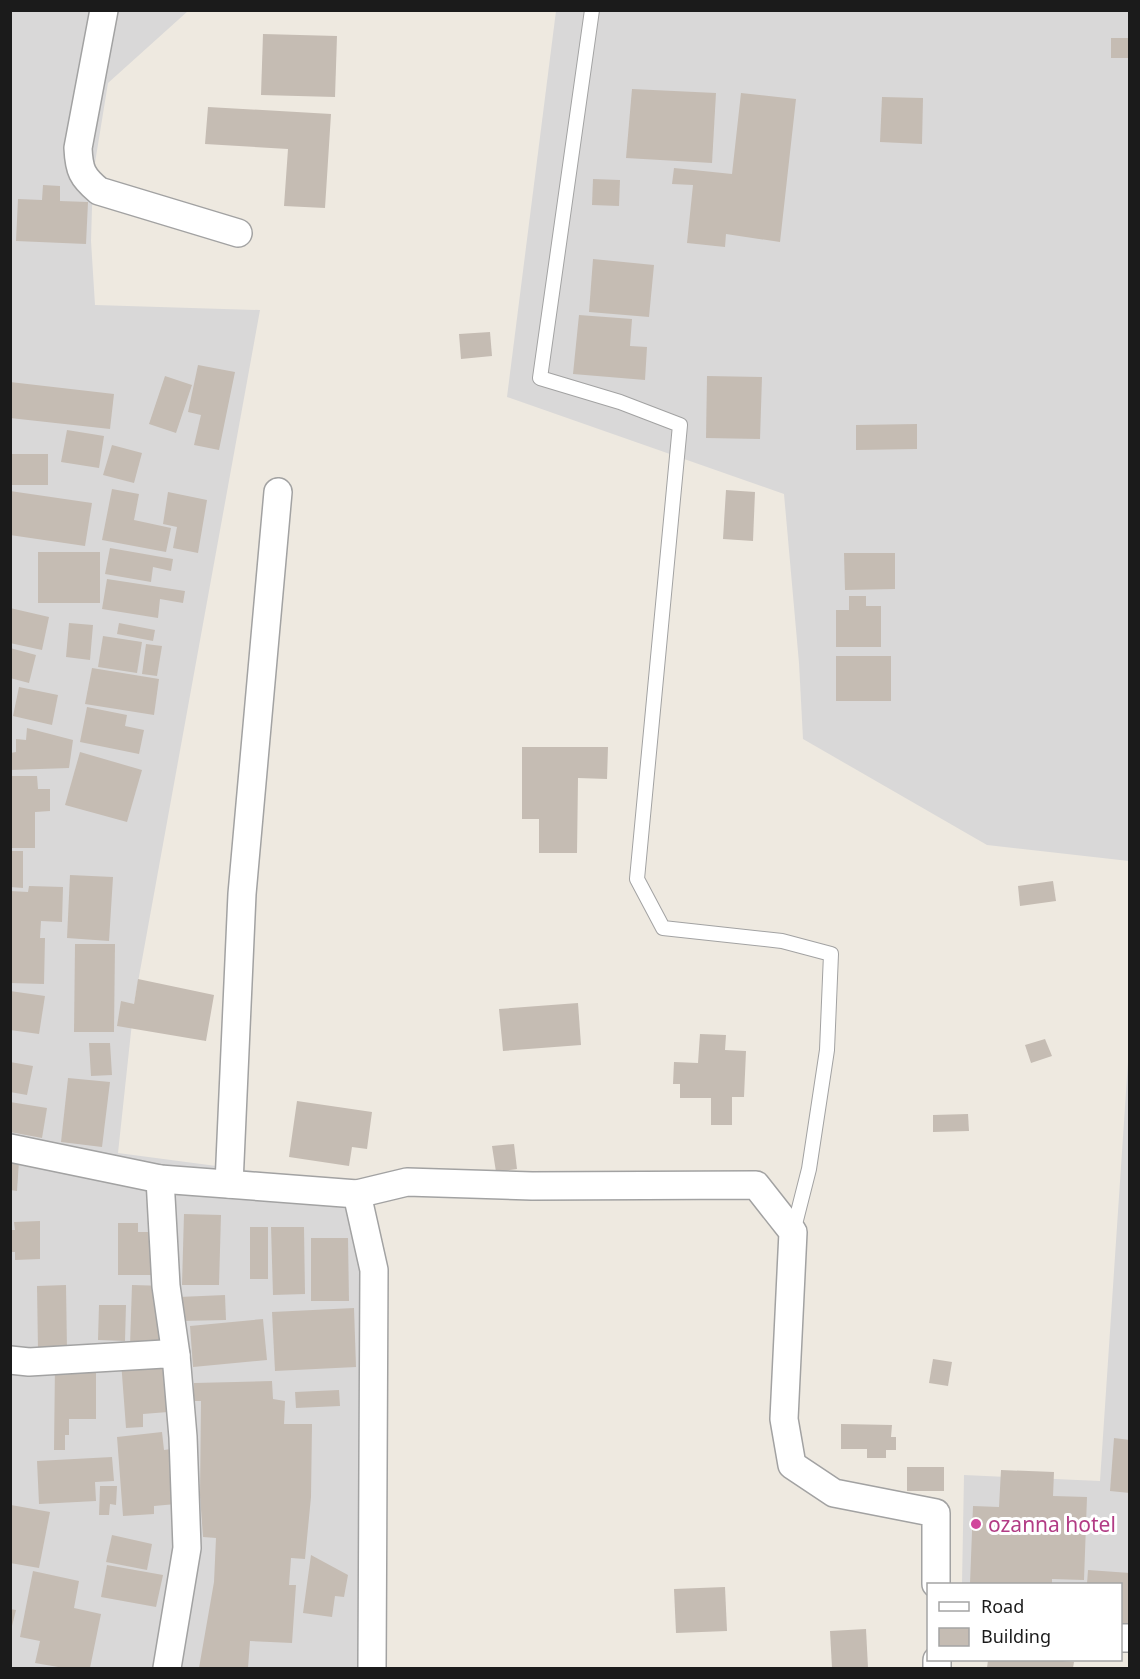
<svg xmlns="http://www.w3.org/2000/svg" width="1140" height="1679" font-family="'Noto Sans',sans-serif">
  <rect width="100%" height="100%" fill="#eee9e0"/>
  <g fill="#d9d8d8">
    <path d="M11,11h177l-80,72 -15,92 -2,66 4,64 165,5 -126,694 -16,149 248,33 -6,482h-349z"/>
    <path d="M556,11h573v850l-142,-16 -184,-106 -4,-76 -15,-169 -277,-97z"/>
    <path d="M1129,1047v577l-9,-40h-158l2,-109 136,6z"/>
  </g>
  <g fill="#c5bcb3">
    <path d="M263,34l74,2 -2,61 -74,-2z"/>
    <rect x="1111" y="38" width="19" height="20"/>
    <path d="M632,89l84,4 -4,70 -86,-5z"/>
    <path d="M741,93l55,6 -16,143 -54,-8 -1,13 -38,-4 6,-58 -21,-1 2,-16 58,6z"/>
    <path d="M882,97l41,1 -1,46 -42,-2z"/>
    <path d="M208,107l123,7 -6,94 -41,-2 4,-57 -83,-5z"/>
    <path d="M593,179l27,1 -1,26 -27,-1z"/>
    <path d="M43,185l17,1v15l28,1 -2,42 -70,-3 2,-42 24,1z"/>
    <path d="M593,259l61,6 -5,52 -60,-5z"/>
    <path d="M579,315l53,4 -2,27 17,1 -2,33 -72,-6z"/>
    <path d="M490,332l2,24 -31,3 -2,-25z"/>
    <path d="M198,365l37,7 -16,78 -25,-5 7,-30 -13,-3z"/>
    <path d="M165,376l27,9 -16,48 -27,-9z"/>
    <path d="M707,376l55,1 -2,62 -54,-1z"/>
    <path d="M10,382l104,12 -4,35 -100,-11z"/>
    <path d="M917,424v25l-61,1v-25z"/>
    <path d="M67,430l37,6 -5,32 -38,-6z"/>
    <path d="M112,445l30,8 -8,30 -31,-8z"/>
    <rect x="10" y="454" width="38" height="31"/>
    <path d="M112,489l27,5 -5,26 37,8 -5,24 -64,-12z"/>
    <path d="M726,490l29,2 -2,49 -30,-2z"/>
    <path d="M10,491l82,12 -7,43 -75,-11z"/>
    <path d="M168,492l39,8 -9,53 -25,-5 4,-21 -14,-3z"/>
    <path d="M110,548l63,11 -2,12 -18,-4 -2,15 -46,-8z"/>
    <rect x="38" y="552" width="62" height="51"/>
    <path d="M844,553h51v36l-50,1z"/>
    <path d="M107,579l78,12 -2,12 -23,-4 -2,19 -56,-9z"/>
    <path d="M849,596h17v10h15v41h-45v-37h13z"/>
    <path d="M10,608l39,9 -7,33 -32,-7z"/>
    <path d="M69,623l24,2 -3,35 -24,-3z"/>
    <path d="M119,623l36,7 -2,11 -36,-7z"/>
    <path d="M103,636l39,6 -5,31 -39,-6z"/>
    <path d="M146,644l16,2 -5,30 -15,-2z"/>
    <path d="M10,648l26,7 -7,28 -19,-5z"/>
    <rect x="836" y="656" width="55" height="45"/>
    <path d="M92,668l67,11 -5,36 -69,-11z"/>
    <path d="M19,687l39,8 -6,30 -39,-9z"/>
    <path d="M87,707l40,8 -2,11 19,4 -5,24 -59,-12z"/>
    <path d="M27,728l46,12 -4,28 -59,2v-17l6,-1v-13l10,1z"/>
    <path d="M522,747h86l-1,32 -29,-1 -1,75h-38v-34h-17z"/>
    <path d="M80,752l62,18 -15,52 -62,-17z"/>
    <path d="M10,776h27l1,13h12v22l-15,1v36h-25z"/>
    <path d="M10,851h13v37l-13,-1z"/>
    <path d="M70,875l43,2 -4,64 -42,-3z"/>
    <path d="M1053,881l3,20 -36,5 -2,-20z"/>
    <path d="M29,886l34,1 -1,35 -21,-1 -1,17h5l-1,46 -34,-1v-92l18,1z"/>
    <path d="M75,944h40l-1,88h-40z"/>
    <path d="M138,979l76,16 -8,46 -89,-15 4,-25 13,3z"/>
    <path d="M10,991l35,5 -6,38 -29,-4z"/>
    <path d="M578,1003l3,42 -78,6 -4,-42z"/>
    <path d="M700,1034l26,1 -1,15 21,1 -2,46h-12v28h-21v-27h-31v-14h-7l1,-22 24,1z"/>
    <path d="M1045,1039l7,17 -21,7 -6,-18z"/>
    <path d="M89,1043h21l2,32 -21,1z"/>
    <path d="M10,1062l23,4 -6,29 -17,-3z"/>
    <path d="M68,1078l42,4 -8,65 -41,-5z"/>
    <path d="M297,1101l75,11 -5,37 -15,-2 -3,19 -60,-9z"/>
    <path d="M10,1102l37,6 -5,30 -32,-6z"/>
    <path d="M968,1114l1,17 -36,1v-17z"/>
    <path d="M514,1144l3,25 -21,3 -4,-26z"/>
    <path d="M10,1160l9,1 -2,30 -7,-1z"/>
    <path d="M184,1214l37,1 -2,70h-37z"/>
    <path d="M40,1221v38l-25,1v-8h-5v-22h5l-1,-8z"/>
    <path d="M118,1223h20v9h14l1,43h-35z"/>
    <rect x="250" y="1227" width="18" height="52"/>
    <path d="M271,1227h33l1,67 -32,1z"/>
    <path d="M311,1238h37l1,63h-38z"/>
    <path d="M66,1285l1,66h-29l-1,-65z"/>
    <path d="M132,1285l34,1 -2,61 -34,-1z"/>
    <path d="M225,1295l1,25 -46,1 -1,-24z"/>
    <path d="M99,1305h27l-1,36 -27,-1z"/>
    <path d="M354,1308l2,59 -81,4 -3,-59z"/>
    <path d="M263,1319l4,41 -74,7 -3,-41z"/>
    <path d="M164,1359l4,53 -25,2v13l-17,1 -5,-67z"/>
    <path d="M933,1359l19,3 -4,24 -19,-3z"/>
    <path d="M55,1364h41v55h-27v16h-4v15h-11z"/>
    <path d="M272,1381l1,18 12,2 -1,23h28l-1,73 -6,62 -14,-1 -2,27h7l-4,58 -42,-2 -2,27h-49l15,-86 2,-44 -13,-1 -3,-42 1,-94h-7v-18z"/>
    <path d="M339,1390l1,16 -44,2 -1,-16z"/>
    <path d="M841,1424l51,1 -1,12h5v13h-10v8h-19v-9h-26z"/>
    <path d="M162,1432l2,18 7,-1 5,55 -22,2v8l-31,2 -6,-79z"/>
    <path d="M1114,1438l16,2v53l-20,-2z"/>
    <path d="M112,1457l2,24 -19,1 1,19 -57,3 -2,-43z"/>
    <rect x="907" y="1467" width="37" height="24"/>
    <path d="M1001,1470l53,2 -1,24 34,1 -3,83 -32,-1v5h-82l3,-78 26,1z"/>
    <path d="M100,1486h17l-1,19 -6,-1 -1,11h-10z"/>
    <path d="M11,1505l39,7 -11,56 -29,-5z"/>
    <path d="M112,1535l40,9 -5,26 -41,-8z"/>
    <path d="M311,1555l37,20 -4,22 -9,-1 -3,21 -29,-4z"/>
    <path d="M107,1565l56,10 -7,32 -55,-10z"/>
    <path d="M1088,1570l42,3v60h-10v-49h-33z"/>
    <path d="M33,1571l46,10 -5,27 27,6 -11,54h-26l-29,-5 5,-22 -20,-4z"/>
    <path d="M725,1587l2,44 -51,2 -2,-44z"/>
    <path d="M10,1609l6,1 -5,20h-1z"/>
    <path d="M866,1629l2,39h-36l-2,-37z"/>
    <path d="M988,1660h62l24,2 -1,6h-86z"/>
  </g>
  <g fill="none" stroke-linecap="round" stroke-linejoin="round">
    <defs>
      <path id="service" d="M592,10l-52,368 80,24 60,23 -43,454 26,49 119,13 49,13 -4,96 -18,119 -16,63"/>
      <g id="minor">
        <path d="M104,10l-26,138c1,22 4,29 21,43l139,42"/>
        <path d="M10,1148l150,31 197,15 17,76 -2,398"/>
        <path d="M160,1179l6,107 10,69 7,82 4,111 -20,120"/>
        <path d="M229,1184l13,-290 36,-402"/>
        <path d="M357,1194l50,-12 125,4 224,-1 37,47 -9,187 8,46 42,28 102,20v71"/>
        <path d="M10,1360l19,2 135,-8 12,1"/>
        <path d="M1120,1638h10"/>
        <path d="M937,1660v8"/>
      </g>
    </defs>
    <use href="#service" stroke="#a2a2a2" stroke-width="16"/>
    <use href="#minor" stroke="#a2a2a2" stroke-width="30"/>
    <use href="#service" stroke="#fff" stroke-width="14"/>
    <use href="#minor" stroke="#fff" stroke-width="27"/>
  </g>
  <circle fill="#d1479c" stroke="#fff" stroke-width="2" cx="976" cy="1524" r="6"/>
  <g text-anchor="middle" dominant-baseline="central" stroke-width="6" stroke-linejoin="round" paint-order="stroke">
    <g font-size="21" fill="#b23c85" stroke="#fff" text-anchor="start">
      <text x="988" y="1524">ozanna hotel</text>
    </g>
  </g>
  <rect width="1140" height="1679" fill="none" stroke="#1b1b1b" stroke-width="24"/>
  <rect x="927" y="1583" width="195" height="78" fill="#ffffff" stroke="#a4a4a4" stroke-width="1.5"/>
  <rect x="939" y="1602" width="30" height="9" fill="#ffffff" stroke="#a4a4a4" stroke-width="1.5"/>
  <text x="981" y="1613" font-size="18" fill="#1b1b1b">Road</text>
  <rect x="939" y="1628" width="30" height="18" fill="#c5bcb3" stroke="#a4a4a4" stroke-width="1.5"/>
  <text x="981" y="1643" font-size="18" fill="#1b1b1b">Building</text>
</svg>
